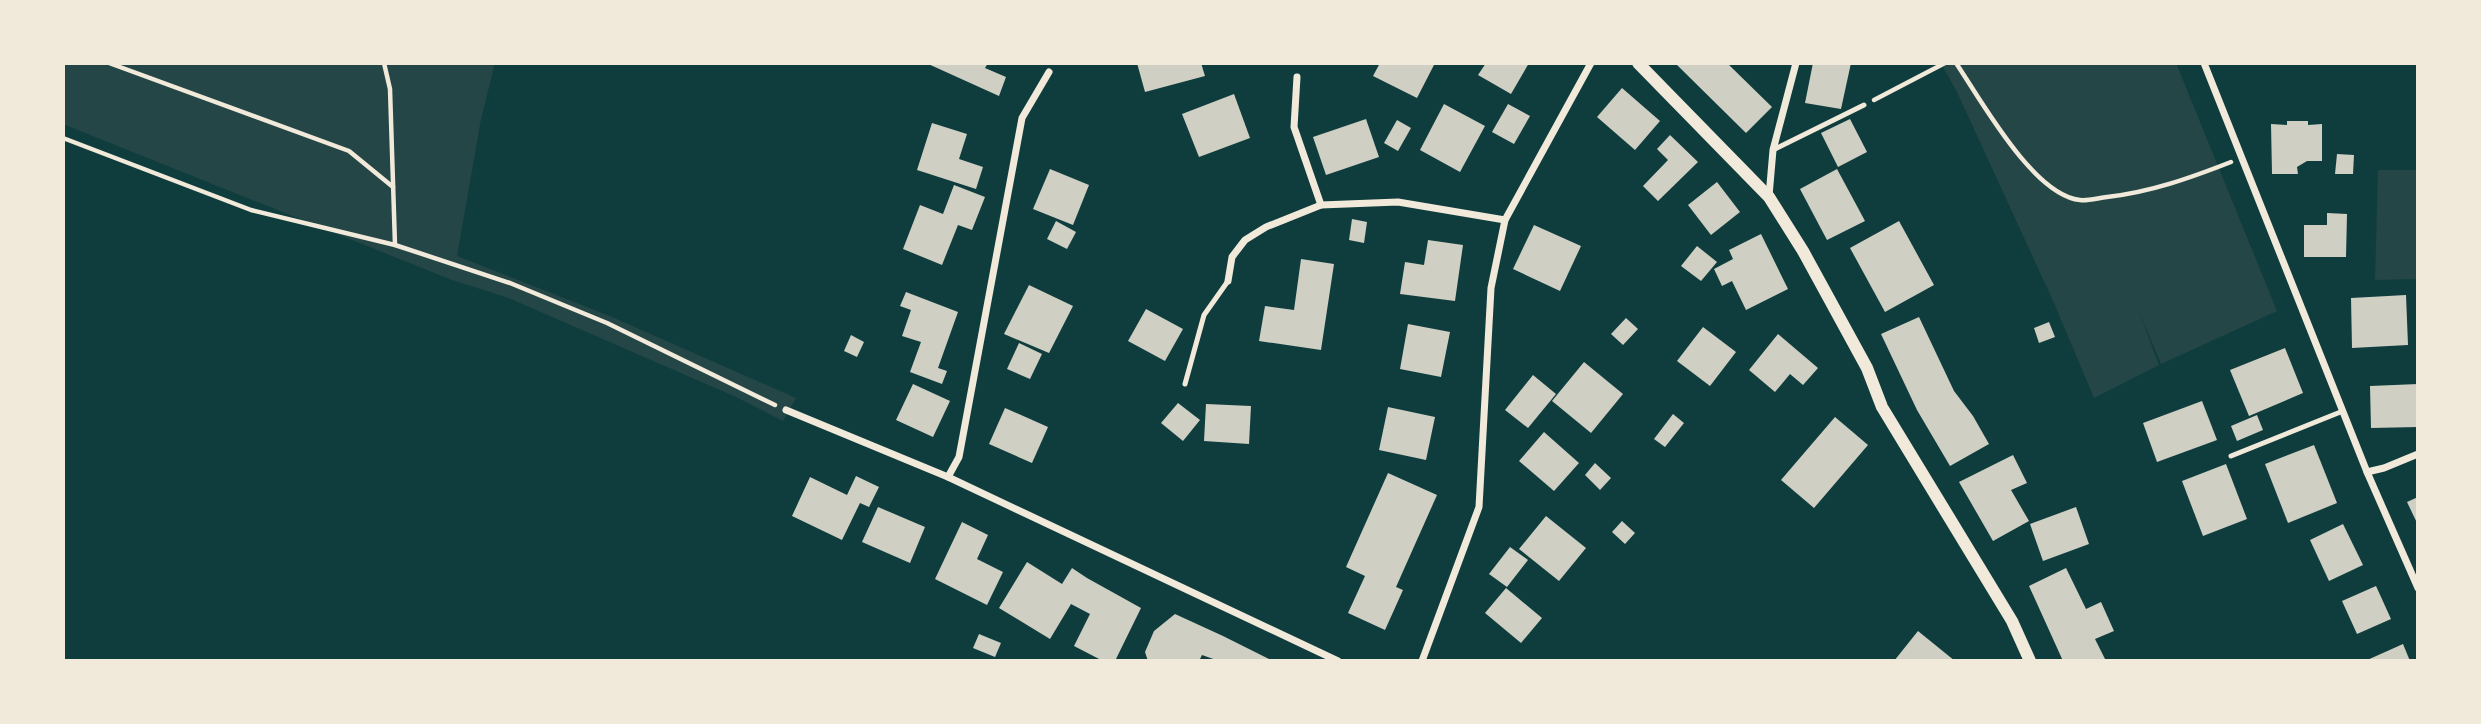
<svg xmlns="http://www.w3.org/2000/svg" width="2481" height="724" font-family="Merriweather,serif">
  <rect width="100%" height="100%" fill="#0f3d3e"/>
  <g fill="#244646">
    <path d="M63,63h432l-14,56 -24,137 155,61 184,81 -13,23 -47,-24 -230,-100 -54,-17 -389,-156z"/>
    <path d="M1941,63h235l101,248 -116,53 -23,-55 21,56 -65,33 -40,-95 -97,-211z"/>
    <path d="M2378,170h40v109l-43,1z"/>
  </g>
  <g fill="#cfcfc3">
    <path d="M926,63h62l-3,5 21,9 -7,19z"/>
    <path d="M1137,63h64l4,13 -60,16z"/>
    <path d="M1380,63h55l-18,35 -44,-22z"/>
    <path d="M1486,63h43l-18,31 -33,-19z"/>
    <path d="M1675,63h52l45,44 -26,26z"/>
    <path d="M1813,63h38l-10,46 -36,-6z"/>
    <path d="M1622,88l38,33 -25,29 -38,-33z"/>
    <path d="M1234,94l16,44 -51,19 -17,-43z"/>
    <path d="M1444,104l41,22 -25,46 -40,-22z"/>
    <path d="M1508,104l22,12 -16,28 -22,-12z"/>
    <path d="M1366,119l13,38 -53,18 -13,-38z"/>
    <path d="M1850,119l17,33 -29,15 -17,-34z"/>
    <path d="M1397,120l14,8 -13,23 -14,-8z"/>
    <path d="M2287,121h21v4l14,-1v37h-15l-10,6 1,7h-26l-1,-50 16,1z"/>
    <path d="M932,123l35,11 -8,25 24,8 -7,22 -59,-19z"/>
    <path d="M1670,135l28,27 -40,39 -15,-15 25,-26 -11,-11z"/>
    <path d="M2337,154l17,1 -1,19h-18z"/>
    <path d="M1050,169l39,16 -16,40 -40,-16z"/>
    <path d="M1837,169l28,52 -38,19 -27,-51z"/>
    <path d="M1717,182l23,30 -29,23 -23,-30z"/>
    <path d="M954,185l31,12 -13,33 -14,-5 -16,40 -39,-16 17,-44 23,9z"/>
    <path d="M2327,213l20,1 -1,43h-42v-32h23z"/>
    <path d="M1352,219l15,3 -3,21 -15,-3z"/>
    <path d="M1056,221l20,11 -9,17 -20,-10z"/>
    <path d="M1899,221l35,64 -49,27 -35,-64z"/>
    <path d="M1534,225l47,21 -21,45 -47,-22z"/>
    <path d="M1761,234l27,55 -42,21 -14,-29 -10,5 -8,-17 19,-10 -4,-9z"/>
    <path d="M1428,240l35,5 -8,56 -55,-7 5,-32 19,3z"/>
    <path d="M1697,246l20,16 -16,19 -20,-15z"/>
    <path d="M1301,259l33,5 -13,86 -62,-9 6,-35 29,4z"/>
    <path d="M1029,285l44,21 -24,47 -45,-19z"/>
    <path d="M906,292l52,20 -20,56 9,3 -5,13 -32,-12 11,-30 -19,-6 9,-26 -11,-4z"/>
    <path d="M2406,295l2,50 -56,3 -1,-50z"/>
    <path d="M1146,309l37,20 -18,32 -37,-20z"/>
    <path d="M1919,317l35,74 19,25 16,28 -39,22 -33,-56 -36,-76z"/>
    <path d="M1626,318l12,11 -15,16 -12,-11z"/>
    <path d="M2049,322l6,15 -16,6 -5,-15z"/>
    <path d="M1408,324l42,8 -9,45 -41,-8z"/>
    <path d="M1703,327l33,25 -26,34 -33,-25z"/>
    <path d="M1778,334l40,34 -15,17 -13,-11 -15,18 -26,-22z"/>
    <path d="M851,335l13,7 -7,15 -13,-6z"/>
    <path d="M1019,343l23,11 -12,25 -23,-10z"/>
    <path d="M2285,348l18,45 -54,23 -19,-46z"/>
    <path d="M1584,362l39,32 -32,39 -39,-32z"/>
    <path d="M1533,375l23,19 -28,34 -23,-18z"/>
    <path d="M913,384l37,17 -17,36 -37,-17z"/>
    <path d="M2418,384v43l-47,1 -1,-42z"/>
    <path d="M2202,401l15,39 -60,22 -14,-39z"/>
    <path d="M1178,403l22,17 -17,21 -22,-18z"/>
    <path d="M1206,404l45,2 -2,38 -45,-3z"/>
    <path d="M1388,407l47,10 -9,43 -47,-10z"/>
    <path d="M1005,408l43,19 -16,36 -43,-19z"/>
    <path d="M1673,414l11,9 -19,24 -11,-8z"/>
    <path d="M2257,415l6,15 -26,11 -6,-15z"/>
    <path d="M1835,417l33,28 -54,63 -33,-28z"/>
    <path d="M1544,432l35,31 -25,28 -35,-30z"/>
    <path d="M2314,445l23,58 -49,20 -23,-59z"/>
    <path d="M2013,455l14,28 -16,7 18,31 -36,20 -34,-59z"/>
    <path d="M1595,463l16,15 -11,12 -15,-15z"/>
    <path d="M2226,464l21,55 -44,17 -21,-55z"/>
    <path d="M1388,473l49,22 -41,92 7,3 -18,40 -37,-17 17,-37 -19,-9z"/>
    <path d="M856,476l23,11 -10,20 -9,-4 -18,37 -50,-24 18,-39 37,18z"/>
    <path d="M2418,497v28l-11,-23z"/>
    <path d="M878,507l47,20 -15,36 -48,-21z"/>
    <path d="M2076,507l13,37 -46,17 -13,-37z"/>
    <path d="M1546,516l40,32 -27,33 -40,-32z"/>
    <path d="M1622,521l13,12 -10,11 -13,-12z"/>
    <path d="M962,522l26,13 -11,24 26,13 -16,33 -52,-26z"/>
    <path d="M2343,524l20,41 -34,16 -19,-41z"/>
    <path d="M1510,547l18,13 -21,27 -18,-13z"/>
    <path d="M1027,562l35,22 10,-16 15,10 54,30 -26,53h-12l-29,-15 16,-32 -19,-10 -21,35 -51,-31z"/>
    <path d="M2066,568l20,41 15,-7 13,29 -19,8 11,22h-43l-34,-75z"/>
    <path d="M2376,586l15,33 -34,15 -15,-33z"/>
    <path d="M1506,588l36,30 -21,25 -36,-30z"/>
    <path d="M1175,614l48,22 50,25h-54l-17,-6 -3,6h-51l-3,-9 9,-21z"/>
    <path d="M1918,631l37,30h-61z"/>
    <path d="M979,634l22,9 -6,14 -22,-9z"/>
    <path d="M2403,644l7,17h-45z"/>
  </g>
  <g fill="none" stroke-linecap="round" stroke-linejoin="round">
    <g stroke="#f1e9da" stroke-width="4.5">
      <path d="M109,63l240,88 44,36"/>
      <path d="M384,63l6,26 5,156"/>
      <path d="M1956,63c25,37 77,132 124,137 8,1 18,-2 27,-3 44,-5 83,-19 124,-35"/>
      <path d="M1874,100l71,-37"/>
      <path d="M63,138l188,72 144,35 115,38 97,40 168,82"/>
    </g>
    <g stroke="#f1e9da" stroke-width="5">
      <path d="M1773,150l91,-45"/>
      <path d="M1185,384l19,-69 24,-34"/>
      <path d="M2231,456l112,-45"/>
    </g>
    <g stroke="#f1e9da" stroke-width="7">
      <path d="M2204,63l163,409 51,116"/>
      <path d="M1297,77l-3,50 27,78"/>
      <path d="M1769,196l4,-46 23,-87"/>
      <path d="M1228,281l4,-24 13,-17 21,-13 55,-22 77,-3 107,18"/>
      <path d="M786,410l162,67 390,184"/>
      <path d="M2367,472l17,-4 34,-14"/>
      <path d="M948,477l11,-20 63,-339 27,-46"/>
      <path d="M1422,661l57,-154 12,-219 14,-68 86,-157"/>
    </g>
    <path stroke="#f1e9da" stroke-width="12" d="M1638,63l131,134 34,54 64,117 15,39 130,214 18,40"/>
  </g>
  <rect width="2481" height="724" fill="none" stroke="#f1e9da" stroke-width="130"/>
</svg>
